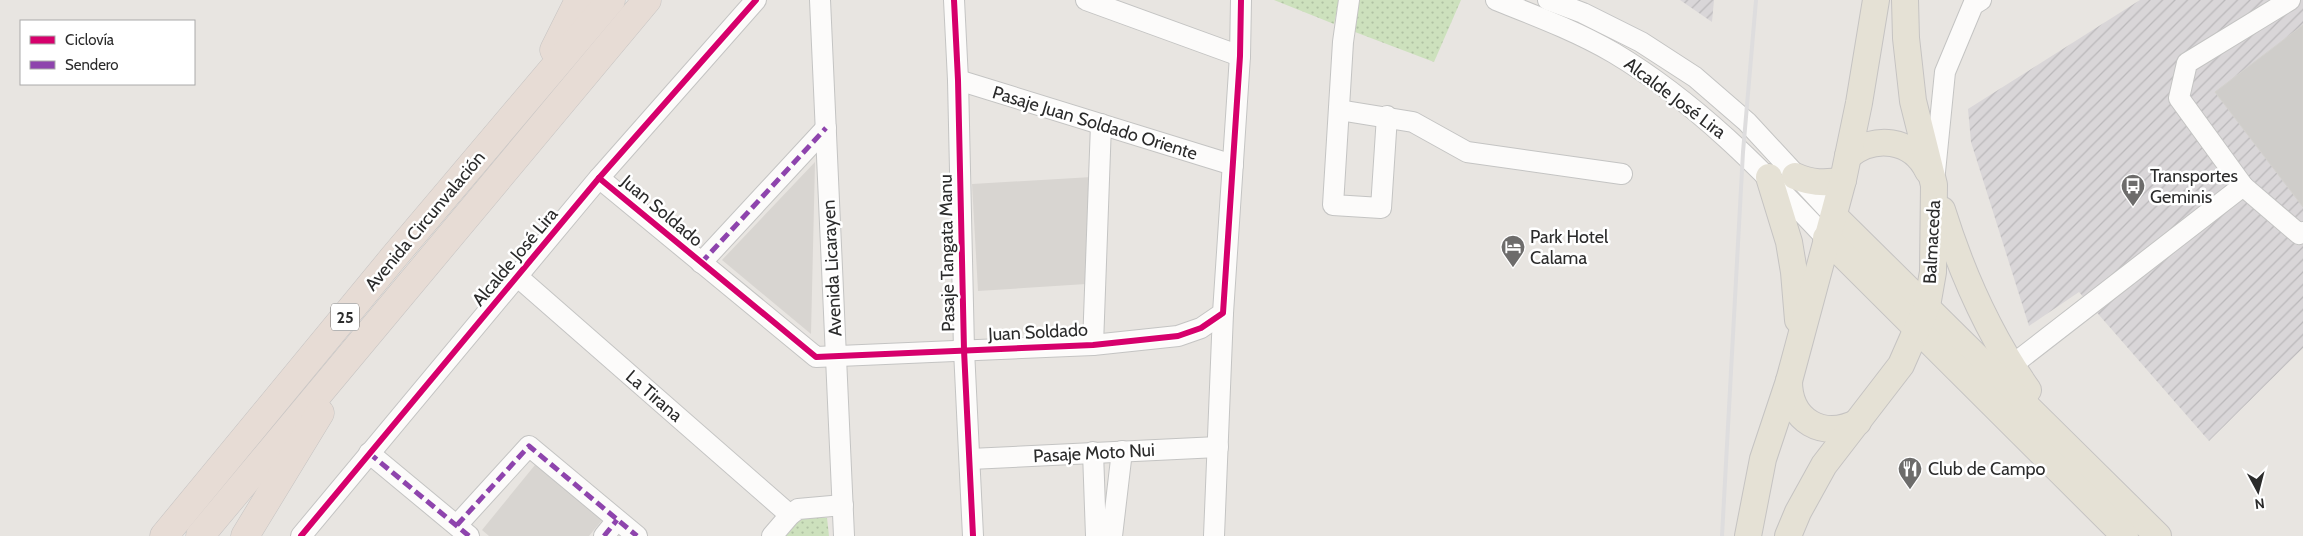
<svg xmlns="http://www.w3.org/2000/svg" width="2303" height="536" font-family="Cabin,sans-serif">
  <defs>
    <pattern id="industrial-furrows" width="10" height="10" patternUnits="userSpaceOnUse" patternTransform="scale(1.25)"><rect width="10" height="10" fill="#d9d6d8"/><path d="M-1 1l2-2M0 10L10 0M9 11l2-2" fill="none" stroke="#bab8ba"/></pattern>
    <pattern id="park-dots" width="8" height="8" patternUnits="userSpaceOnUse" patternTransform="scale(1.25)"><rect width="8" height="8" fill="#cde1bd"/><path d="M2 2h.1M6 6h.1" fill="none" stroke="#b0c1a3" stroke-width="1.8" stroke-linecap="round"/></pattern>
  </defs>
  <rect width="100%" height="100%" fill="#e8e5e1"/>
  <g fill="url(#industrial-furrows)">
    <path d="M1680,0h34l-2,22z"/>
    <path d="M2140,0h163v348l-94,93 -130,-149 -50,34 -58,-184 -3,-33z"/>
  </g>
  <g fill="url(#park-dots)">
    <path d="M1274,0h65l-5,24z"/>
    <path d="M1359,0h102l-27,62 -79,-30z"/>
    <path d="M814,516l13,2 2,18h-48l14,-18z"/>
  </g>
  <g fill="#d8d5d1">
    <path d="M815,162l-4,172 -89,-74z"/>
    <path d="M1092,177l-6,107 -108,7 -6,-107z"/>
    <path d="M535,465l68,54 -14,17h-100l-7,-6z"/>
  </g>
  <path fill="#cfcdca" stroke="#d3d1cd" d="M2303,25v182l-88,-115z"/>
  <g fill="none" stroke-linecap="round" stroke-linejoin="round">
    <defs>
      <g id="minor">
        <path d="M820,0l24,536"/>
        <path d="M954,0l4,80 6,270 9,186"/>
        <path d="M1086,0l154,56"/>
        <path d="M1349,0l-6,42 -10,163 48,3 6,-92"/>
        <path d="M1496,0c40,16 80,31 118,53 82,49 147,116 212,185"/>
        <path d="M1548,0l35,13 58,29 54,35 52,45 87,94"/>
        <path d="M958,80l275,85"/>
        <path d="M1339,110l74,12 54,30 155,22"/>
        <path d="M1935,172l10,-100 28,-67 8,-5"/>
        <path d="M599,178l217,179 277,-12 85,-9 23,-8 22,-15 17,-257 1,-56"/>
        <path d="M2243,186l-64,-88 8,-35 103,-63"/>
        <path d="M701,263l125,-135"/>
        <path d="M518,277l272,238"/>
        <path d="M1093,345l8,-221"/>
        <path d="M2011,366l232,-180 56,48 4,-2"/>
        <path d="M1093,452l3,84"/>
        <path d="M369,453l100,83"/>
        <path d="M970,459l248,-12"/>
        <path d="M457,525l72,-79 108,90"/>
        <path d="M301,536l298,-358 157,-178"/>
        <path d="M604,536l13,-16"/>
        <path d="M772,536l18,-21 8,-6 45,-4"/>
        <path d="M1112,536l10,-85"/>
        <path d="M1214,536l9,-223"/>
      </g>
      <g id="major">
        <path d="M1848,156c26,-21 64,-18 80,15"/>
        <path d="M1795,176c16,7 30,8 48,4"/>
        <path d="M1769,177l20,65 5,30 4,48"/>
        <path d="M1942,210c20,64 47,125 86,180"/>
        <path d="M1834,216l324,320"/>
        <path d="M1826,238l299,298"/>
        <path d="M1789,381c0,40 34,59 69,41"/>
        <path d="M1748,536l15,-77 26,-78 54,-201 16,-77 17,-103"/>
        <path d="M1788,536l10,-24 26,-47 77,-100 26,-59 6,-34 1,-87 -21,-84 -7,-63 -1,-38"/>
      </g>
      <g id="highway">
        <path d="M554,50l25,-50"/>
        <path d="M164,536l229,-278 218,-258"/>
        <path d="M200,536l447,-536"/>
        <path d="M245,536l75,-123"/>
      </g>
    </defs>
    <use href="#minor" stroke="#c4c4c3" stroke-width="22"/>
    <use href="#major" stroke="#c5c3c2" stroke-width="28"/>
    <use href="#highway" stroke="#c5c3c2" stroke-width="29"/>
    <use href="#minor" stroke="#fcfbfa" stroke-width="20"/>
    <use href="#major" stroke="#e5e1d5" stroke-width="26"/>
    <use href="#highway" stroke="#e7dcd5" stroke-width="28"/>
    <path stroke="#deddde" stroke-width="4" d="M1722,536l21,-384 13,-152"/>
    <g stroke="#8e44ad" stroke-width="5" stroke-dasharray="10 5" stroke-linecap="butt">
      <path d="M701,263l125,-135"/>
      <path d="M369,453l100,83"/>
      <path d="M457,525l72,-79 108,90"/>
      <path d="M604,536l13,-16"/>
    </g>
    <defs>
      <g id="cycleway">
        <path d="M954,0l4,80 6,270 9,186"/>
        <path d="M599,178l217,179 277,-12 85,-9 23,-8 22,-15 17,-257 1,-56"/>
        <path d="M301,536l298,-358 157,-178"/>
      </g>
    </defs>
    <use href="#cycleway" stroke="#fff" stroke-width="9"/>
    <use href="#cycleway" stroke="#d6006c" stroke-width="6"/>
  </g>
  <defs>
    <symbol id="bus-pin" viewBox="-11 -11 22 30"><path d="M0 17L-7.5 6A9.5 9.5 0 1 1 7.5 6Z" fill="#6d6c6b" stroke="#fff"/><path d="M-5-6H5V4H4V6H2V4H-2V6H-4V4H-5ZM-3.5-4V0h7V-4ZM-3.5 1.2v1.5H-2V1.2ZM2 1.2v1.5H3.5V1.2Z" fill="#fff"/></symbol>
    <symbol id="hotel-pin" viewBox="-11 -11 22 30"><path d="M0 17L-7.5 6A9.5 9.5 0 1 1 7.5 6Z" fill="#6d6c6b" stroke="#fff"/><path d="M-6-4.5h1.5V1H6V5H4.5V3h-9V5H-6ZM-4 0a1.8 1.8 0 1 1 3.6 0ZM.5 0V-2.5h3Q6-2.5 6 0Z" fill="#fff"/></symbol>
    <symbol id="restaurant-pin" viewBox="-11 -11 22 30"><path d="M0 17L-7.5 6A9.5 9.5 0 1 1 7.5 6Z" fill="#6d6c6b" stroke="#fff"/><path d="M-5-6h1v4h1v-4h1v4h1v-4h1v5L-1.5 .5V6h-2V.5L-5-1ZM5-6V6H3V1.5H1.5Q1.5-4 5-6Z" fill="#fff"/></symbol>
  </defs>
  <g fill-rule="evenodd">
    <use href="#bus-pin" x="2119" y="172" width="28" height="38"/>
    <use href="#hotel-pin" x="1499" y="233" width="28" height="38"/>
    <use href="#restaurant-pin" x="1896" y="455" width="28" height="38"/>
  </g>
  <g text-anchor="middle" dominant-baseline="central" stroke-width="5" stroke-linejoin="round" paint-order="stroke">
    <rect fill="#fff" stroke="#6b6b6b" stroke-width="1" x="331" y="303.5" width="28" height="27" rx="4"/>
    <g font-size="16" font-weight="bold" fill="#2b2b2b">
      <text x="345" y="317">25</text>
    </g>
    <g font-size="18" fill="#2b2b2b" stroke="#fff">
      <text transform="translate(1675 98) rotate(37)">Alcalde José Lira</text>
      <text transform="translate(1095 123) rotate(17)">Pasaje Juan Soldado Oriente</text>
      <text transform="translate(662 211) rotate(40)">Juan Soldado</text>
      <text transform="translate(425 221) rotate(-50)">Avenida Circunvalación</text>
      <text transform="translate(1932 242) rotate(-87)">Balmaceda</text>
      <text transform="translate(947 253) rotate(-91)">Pasaje Tangata Manu</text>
      <text transform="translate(515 257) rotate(-50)">Alcalde José Lira</text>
      <text transform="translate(832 268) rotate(-93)">Avenida Licarayen</text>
      <text transform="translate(1038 332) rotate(-3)">Juan Soldado</text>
      <text transform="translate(654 396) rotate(41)">La Tirana</text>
      <text transform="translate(1094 453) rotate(-3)">Pasaje Moto Nui</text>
    </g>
    <g font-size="18" fill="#2b2b2b" stroke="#fff" text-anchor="start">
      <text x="2150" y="176">Transportes<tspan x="2150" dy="21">Geminis</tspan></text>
      <text x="1530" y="237">Park Hotel<tspan x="1530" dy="21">Calama</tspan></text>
      <text x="1928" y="469">Club de Campo</text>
    </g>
  </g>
  <rect x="20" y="20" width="175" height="65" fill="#ffffff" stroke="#aaaaaa"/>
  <rect x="30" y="36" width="25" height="8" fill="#d6006c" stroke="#aaaaaa"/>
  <text x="65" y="45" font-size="15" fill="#2b2b2b">Ciclovía</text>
  <rect x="30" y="61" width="25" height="8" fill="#8e44ad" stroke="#aaaaaa"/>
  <text x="65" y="70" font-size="15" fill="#2b2b2b">Sendero</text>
  <g transform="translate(2258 491) rotate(173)" stroke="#ffffff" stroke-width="4" paint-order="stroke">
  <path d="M0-4L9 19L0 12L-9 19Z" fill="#2b2b2b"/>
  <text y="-8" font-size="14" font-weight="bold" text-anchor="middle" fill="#2b2b2b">N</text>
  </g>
</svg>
